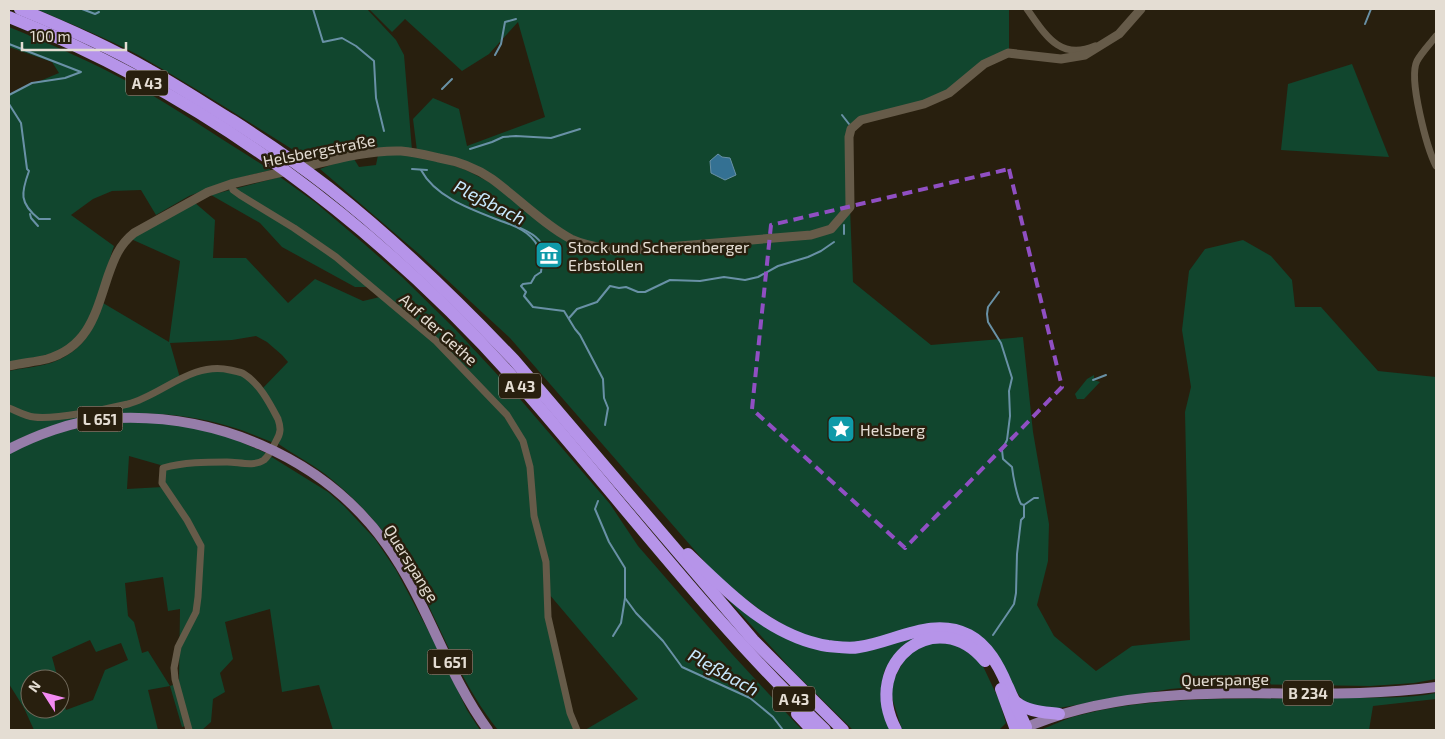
<svg xmlns="http://www.w3.org/2000/svg" width="1445" height="739" font-family="'Exo 2',sans-serif">
  <rect width="100%" height="100%" fill="#281f0e"/>
  <g fill="#11462e" fill-rule="evenodd">
    <path d="M36,9h331l29,31 8,15 8,95c-34,-5 -70,3 -103,10 -56,-35 -111,-71 -169,-104 -33,-18 -69,-32 -104,-47z"/>
    <path d="M369,9h640v41l-60,40 -25,11 -72,24 -4,81 -18,21 -19,7 -192,15 -46,-12 -22,-14 -60,-48 -74,-24 -4,-32 20,-21 26,11 8,37 78,-29 -27,-95 -29,32 -27,17 -57,-52 -13,13z"/>
    <path d="M9,27c42,17 85,36 125,58 47,26 91,57 137,85l-40,10 -42,16 -33,19 -15,-25 -29,1 -19,8 -22,16 43,31c-10,28 -21,83 -46,100 -17,11 -40,12 -59,16v-233h1l-1,-6v-29l50,-21 -7,-11 -43,-15z"/>
    <path d="M1352,64l37,93 -108,-7 7,-66z"/>
    <path d="M400,154l38,6 28,10 23,12 104,67 239,-19 18,-22 3,74 78,63 92,-8 10,95 16,92 -1,37 -11,44 17,31 42,35 36,-25 58,-6 -5,-228 6,-25 -9,-57 7,-59 16,-22 38,-9 28,16 21,24 3,27h26l57,64 58,6v302l-22,4 -44,3 -141,-2 -59,5 -117,20 -27,-5 -8,-10 -19,-34 -24,-27c-33,1 -67,1 -100,5 -9,1 -20,6 -30,5 -53,-2 -96,-40 -134,-74l-201,-231 -91,-84 -99,-85 24,-9 10,-1 5,8 17,-2 2,-10z"/>
    <path d="M280,177l36,26 46,39 40,35 53,52 65,70 90,105 28,42 94,108 70,76h-217l53,-31 -89,-105 -13,-80 -4,-49 -24,-51 -134,-127h-19l-73,-40 -22,-24 -49,-28z"/>
    <path d="M194,202l21,18 -2,38h33l42,45 27,-24 48,22 17,-4 55,45 42,44 28,32 16,24 7,25 16,96 3,55 28,112h-77c-33,-41 -52,-89 -75,-136 -23,-46 -57,-88 -98,-120 -15,-11 -32,-20 -48,-31l5,-8 -20,-46 26,-27 -6,-7 -15,-13 -11,-6 -24,4 -62,3 10,35 -52,24 -63,12 -31,1 -25,-9v-35c13,-3 29,-4 42,-8 31,-11 42,-31 52,-60l66,39 11,-81 -49,-22z"/>
    <path d="M211,370l33,5 15,16 16,28 4,15 -5,9c-15,-6 -31,-13 -46,-17 -69,-21 -155,-16 -219,18v-33l25,8 96,-14 62,-30z"/>
    <path d="M1094,375v5l6,2 -16,17h-7l-2,-5 12,-15z"/>
    <path d="M138,421l44,3 52,15 32,14 -3,5 -4,3 -95,5 -35,-10 -2,33 36,-2 1,-19 15,-2 50,-2 18,2 23,-10 58,36 16,14 31,33 21,31 41,77 30,63 13,20h-147l-14,-45 -37,7 -12,-83 -45,13 8,37 -13,14 5,19 -12,7 -2,23 -9,8h-10l-4,-5 -6,2 -12,-41 -22,4 10,40h-124l-10,-22 -15,-24v-231l37,-17 36,-9zM163,577l5,34 12,-2 -1,74 -9,3 -22,-35 -6,2 -8,-31 -6,-6 -3,-33zM90,640l6,12 25,-9 7,17 -23,10 -12,30 -27,10 -6,-23v22h-30v-30h28l-6,-22z"/>
    <path d="M711,581c33,28 72,62 117,67 39,5 56,-7 92,-16 60,-14 80,39 97,84l-3,1c-8,-21 -15,-44 -29,-62 -20,-24 -58,-29 -82,-8 -7,5 -12,14 -16,22h-2c-7,25 -4,38 5,61h-37l-60,-59z"/>
    <path d="M931,642l25,2 25,18 18,38 7,23 -7,7h-97l-13,-42 18,-33z"/>
    <path d="M1436,693v6l-63,7 -4,24h-329c12,-4 24,-11 36,-14 84,-23 182,-16 269,-18 30,-1 62,1 91,-5z"/>
  </g>
  <path fill="#347193" stroke="#6991a6" d="M718,154l4,3 8,1 6,17 -11,5 -14,-7 -1,-12z"/>
  <g fill="none" stroke-linecap="round" stroke-linejoin="round">
    <g stroke="#6991a6" stroke-width="2">
      <path d="M82,9l13,5 4,-2"/>
      <path d="M189,9h5"/>
      <path d="M313,9l10,33 19,-4 14,8 18,15 2,37 8,33"/>
      <path d="M1365,24l6,-15"/>
      <path d="M9,44l72,28 -16,6 -33,5 -23,12"/>
      <path d="M495,55l6,-11 4,-22 11,-3"/>
      <path d="M442,89l10,-10"/>
      <path d="M9,104l12,19 6,46 2,2c-8,22 -10,32 10,48h11"/>
      <path d="M842,115l7,9"/>
      <path d="M470,149l22,-7 11,-5 13,-1 35,2 29,-9"/>
      <path d="M412,169l15,1"/>
      <path d="M421,170c15,28 52,40 80,51 9,3 22,8 30,16 10,10 12,22 10,35l-6,4 -4,7 -8,1 -2,2 5,6 -2,4 9,11 31,4 11,18 5,6 23,44 1,19 4,10 -3,17"/>
      <path d="M30,214l1,4 7,8"/>
      <path d="M516,226c15,7 25,11 30,27"/>
      <path d="M844,234v-9"/>
      <path d="M569,318l8,-9 20,-7 13,-16 9,2 7,-1 12,5h7l25,-12 30,1 24,-4 21,3 13,-3 20,-11 30,-9 13,-6 13,-9"/>
      <path d="M1093,380l13,-5"/>
      <path d="M598,501l-3,8 14,33 16,26v30l11,15 27,28 19,26 68,31 23,19 10,13"/>
      <path d="M1024,505l10,-7h4"/>
      <path d="M993,635l21,-31 2,-11 1,-39 4,-34 3,-3v-12l-3,-1c-4,-7 -8,-28 -9,-37l-9,-8 -1,-9 5,-10 3,-24 -1,-25 3,-13 -11,-35 -13,-21 -1,-8 1,-7 11,-15"/>
      <path d="M613,636l8,-13 4,-25"/>
    </g>
    <g stroke="#665b49" stroke-width="7">
      <path d="M1027,9c18,25 32,52 68,37"/>
      <path d="M1436,36c-6,8 -14,16 -19,25 -9,18 10,87 19,105"/>
      <path d="M231,184l2,6 7,5 54,33 42,29 100,84 71,74 16,26 7,26 4,49 12,46 2,55 22,96 7,17"/>
      <path d="M9,408c8,3 16,8 25,9 20,3 73,-8 94,-13 34,-9 64,-43 102,-34 4,1 11,2 14,4 16,10 26,30 34,45 3,9 3,14 -2,22 -3,6 -6,14 -12,19 -10,7 -25,2 -37,2 -21,0 -43,0 -64,6l-1,15 25,37 14,26 -3,51 -2,15 -18,35 -4,21 1,11 14,51"/>
    </g>
    <g stroke="#665b49" stroke-width="9">
      <path d="M300,168c33,-8 67,-18 101,-17 13,1 25,4 38,7 18,3 37,10 53,21 25,18 52,46 79,60 15,7 32,9 48,12l192,-16 20,-6 19,-22 -1,-70 2,-8 10,-9 63,-16 25,-11 35,-29 24,-11 53,6 24,-4 34,-21 22,-25"/>
      <path d="M9,366c12,-3 26,-4 38,-7 42,-12 49,-47 61,-83 6,-17 11,-31 26,-43l74,-41 23,-8 56,-13"/>
    </g>
    <g stroke="#967da9" stroke-width="10">
      <path d="M9,449c25,-13 64,-28 93,-30 108,-9 220,36 284,125 42,58 60,129 102,186"/>
      <path d="M1020,730c131,-59 278,-24 416,-43"/>
    </g>
    <g stroke="#b694e9" stroke-width="12">
      <path d="M20,9c44,18 88,37 129,61 29,16 56,34 84,51 33,21 65,43 96,67 66,52 127,111 185,172l239,280 90,90"/>
      <path d="M9,17c196,78 370,209 510,367 101,115 194,240 306,346"/>
      <path d="M688,554c39,38 83,83 140,92 10,1 21,3 31,1 36,-5 73,-31 110,-12 19,10 30,31 38,50 3,5 5,14 9,17 12,10 29,10 43,12"/>
      <path d="M1001,689l15,41"/>
      <path d="M1014,701l12,26"/>
      <path d="M797,714l15,16"/>
      <path d="M896,730c-37,-68 42,-127 89,-69"/>
    </g>
  </g>
  <path fill="none" stroke="#904fc3" stroke-width="4" stroke-dasharray="10 6" stroke-linejoin="round" d="M1009,169l53,218 -157,161 -153,-139 19,-184z"/>
  <defs>
    <symbol id="museum-square" viewBox="-11 -11 22 22"><rect x="-9" y="-9" width="18" height="18" rx="4" fill="#0f9aa8" stroke="#281f0e"/><path d="M0-6L6-3V-2H-6V-3ZM-5-1h2V3h-2ZM-1-1h2V3h-2ZM3-1h2V3H3ZM-6 4H6V6H-6Z" fill="#fff"/></symbol>
    <symbol id="sight-square" viewBox="-11 -11 22 22"><rect x="-9" y="-9" width="18" height="18" rx="4" fill="#0f9aa8" stroke="#281f0e"/><path d="M0-6L1.8-2.2L6-1.7L2.9 1.2L3.7 5.4L0 3.3L-3.7 5.4L-2.9 1.2L-6-1.7L-1.8-2.2Z" fill="#fff"/></symbol>
  </defs>
  <g fill-rule="evenodd">
    <use href="#museum-square" x="533" y="239" width="32" height="32"/>
    <use href="#sight-square" x="825" y="413" width="32" height="32"/>
  </g>
  <g text-anchor="middle" dominant-baseline="central" stroke-width="5" stroke-linejoin="round" paint-order="stroke">
    <g fill="#281f0e" stroke="#aca498" stroke-width="1">
      <rect x="126" y="70.5" width="42" height="25" rx="4"/>
      <rect x="499" y="373.5" width="42" height="25" rx="4"/>
      <rect x="77.5" y="406.5" width="45" height="25" rx="4"/>
      <rect x="427.5" y="649.5" width="45" height="25" rx="4"/>
      <rect x="1283" y="680.5" width="50" height="25" rx="4"/>
      <rect x="773" y="686.5" width="42" height="25" rx="4"/>
    </g>
    <g font-size="15" font-weight="bold" fill="#e4ddd3">
      <text x="147" y="83">A 43</text>
      <text x="520" y="386">A 43</text>
      <text x="100" y="419">L 651</text>
      <text x="450" y="662">L 651</text>
      <text x="1308" y="693">B 234</text>
      <text x="794" y="699">A 43</text>
    </g>
    <g font-size="16" fill="#e4ddd3" stroke="#281f0e">
      <text transform="translate(319 150) rotate(-11)">Helsbergstraße</text>
      <text transform="translate(439 329) rotate(42)">Auf der Gethe</text>
      <text transform="translate(412 563) rotate(58)">Querspange</text>
      <text transform="translate(1225 679) rotate(-1)">Querspange</text>
    </g>
    <g font-size="16" fill="#e4ddd3" stroke="#281f0e" text-anchor="start">
      <text x="568" y="246">Stock und Scherenberger<tspan x="568" dy="18">Erbstollen</tspan></text>
      <text x="860" y="429">Helsberg</text>
    </g>
    <g font-size="18" font-style="italic" fill="#c8e9fe" stroke="#281f0e">
      <text transform="translate(490 202) rotate(27)">Pleßbach</text>
      <text transform="translate(724 672) rotate(29)">Pleßbach</text>
    </g>
  </g>
  <rect width="1445" height="739" fill="none" stroke="#e4ddd3" stroke-width="20"/>
  <g transform="translate(45 694) rotate(306)"><circle r="24" fill="#281f0e" stroke="#736b5d"/>
  <path d="M0-4L9 19L0 12L-9 19Z" fill="#f38af2"/>
  <text y="-8" font-size="14" font-weight="bold" text-anchor="middle" fill="#e4ddd3">N</text>
  </g>
  <path d="M22 42v8h104v-8" fill="none" stroke="#e4ddd3" stroke-width="2.5"/>
  <text x="30" y="42" font-size="15" fill="#e4ddd3" stroke="#281f0e" stroke-width="4" paint-order="stroke">100 m</text>
</svg>
